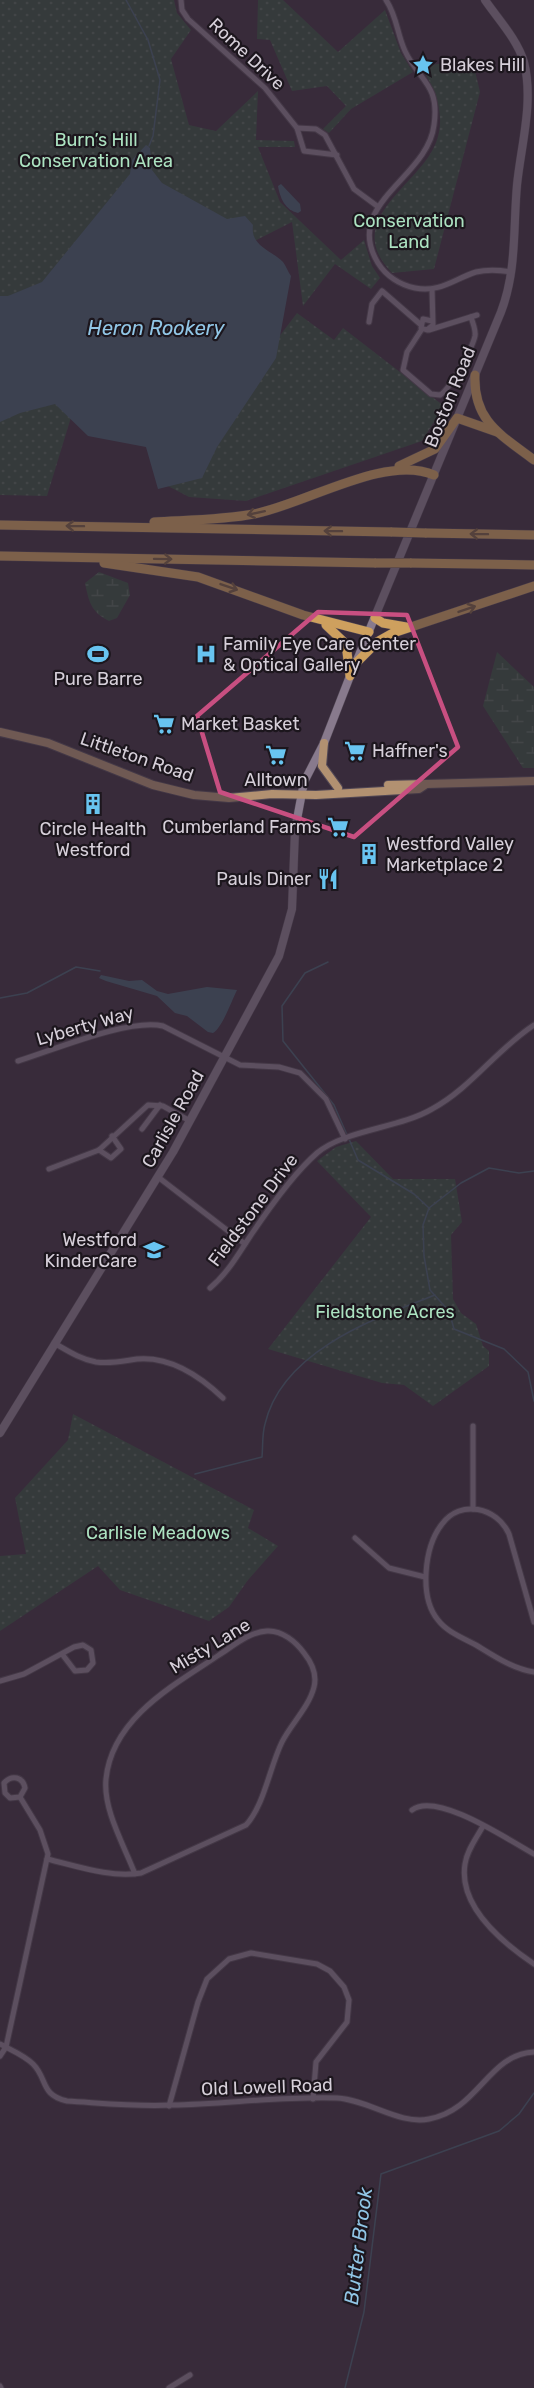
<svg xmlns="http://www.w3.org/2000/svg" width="534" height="2388" font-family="Rubik,sans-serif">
  <defs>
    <pattern id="wetland-marsh" width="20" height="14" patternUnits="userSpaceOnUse" patternTransform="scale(1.5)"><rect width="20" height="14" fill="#324c3d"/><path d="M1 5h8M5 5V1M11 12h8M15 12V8" fill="none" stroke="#4f6558"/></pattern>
    <pattern id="park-dots" width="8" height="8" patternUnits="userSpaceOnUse" patternTransform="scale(1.5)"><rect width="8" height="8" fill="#324c3d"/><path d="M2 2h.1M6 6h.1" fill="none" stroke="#4f6558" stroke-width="1.8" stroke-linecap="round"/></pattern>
  </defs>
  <rect width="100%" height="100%" fill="#382b3b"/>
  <g fill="url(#wetland-marsh)">
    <path d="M99,572l29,11 2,12 -13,23 -8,3c-18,-9 -20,-19 -24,-38z"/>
    <path d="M497,652l37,35v81h-11l-40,-62z"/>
  </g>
  <g fill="url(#park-dots)">
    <path d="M0,0h174l3,13 14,17 -20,29 18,66 27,6 42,-40 -2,49 38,1 1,6h-37l22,55 61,58 23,-20 8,26 8,12 -9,11 -36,-25 -32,42 -11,-84 -127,64 -41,-42 -77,252 -47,-1z"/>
    <path d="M258,0h25l55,52 47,-42 16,43 12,19 -62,37 -22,24 -6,-4 23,-23 -19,-20 -35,5 -22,-51 -13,-1z"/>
    <path d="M472,58l8,34 -46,177 -42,4c-51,-53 24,-85 43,-128 12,-27 1,-55 -14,-78z"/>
    <path d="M297,313l37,27 9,-12 101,78 -22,35 -176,60 -57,-4 -23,-12z"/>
    <path d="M356,1141l37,38h62l7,43 -11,13 2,64 8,14 15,11 7,22 6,5v15l-56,40 -29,-21 -22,-2 -114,-34 103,-132 -54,-56 19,-14z"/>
    <path d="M73,1414l181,96 -6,18 30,18 -30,34 -19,27 -20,14 -89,-31 -22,-24 -98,65v-75l26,-2 -11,-56 53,-58z"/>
  </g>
  <g fill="#415c6c">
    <path d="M146,145l4,3 2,22 10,13 65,36 18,-3 8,9c-3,21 18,25 30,37 3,4 5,10 8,14l-15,82 -59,89 -15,31 -44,11 -12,-42 -58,-11 -33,-32 -35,9 -20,9v-126h8l34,-14 88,-108 2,-14z"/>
    <path d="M281,184l19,20 1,7 -3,2c-13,-3 -18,-15 -20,-27z"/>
    <path d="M101,975l28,6 13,-1 15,11 11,3 39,-7 30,3c-5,10 -15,38 -24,43l-5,-1 -21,-16 -12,-3 -18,-17 -51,-15 -7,-3z"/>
  </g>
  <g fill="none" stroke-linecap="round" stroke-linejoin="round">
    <g stroke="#415c6c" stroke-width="1.5">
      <path d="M126,0l22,40 12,40 -7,56 -4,10"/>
      <path d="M328,962l-23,11 -23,33 1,35 51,64 13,30"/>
      <path d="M0,998l27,-5 49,-26 24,4"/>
      <path d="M349,1139l9,21 56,34 15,14"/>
      <path d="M534,1171l-15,2 -30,-5 -28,15 -32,25 -6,17 1,31 6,34 19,21 5,18 50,20 24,23 6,29"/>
      <path d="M195,1474l67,-17c1,-11 0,-23 3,-33 17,-73 108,-105 170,-129"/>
      <path d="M345,2388l19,-76 17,-138 118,-43 20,-17 15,-21"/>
    </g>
    <defs>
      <g id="minor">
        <path d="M181,0l1,10 6,9 77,69 32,40 7,23 33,4"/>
        <path d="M386,0c11,16 11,34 19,51 14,30 35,33 29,74 -6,53 -92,79 -56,138 8,13 22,22 37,25 25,5 39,-9 61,-16 12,-3 24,-2 36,0"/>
        <path d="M297,128l19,1 9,6 29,54 23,17"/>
        <path d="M432,321l-9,-2 -2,9 6,2 6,-5 -1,-36"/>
        <path d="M369,322l3,-18 10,-13 38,33"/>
        <path d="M422,329l-15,23 -4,18 28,24 9,1c10,-6 32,-46 35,-59 1,-6 -2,-12 -4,-19"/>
        <path d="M429,330l48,-15"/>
        <path d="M18,1061c36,-11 111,-43 145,-35l77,39 39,2 21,6 26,26 19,40"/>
        <path d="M142,1129l18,-24"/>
        <path d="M99,1150l12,8 10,-9 -9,-13"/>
        <path d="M49,1169l50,-19 49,-45 15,1 27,15"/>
        <path d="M158,1177l87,67"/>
        <path d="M210,1288c17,-14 27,-32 39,-50 18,-27 44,-64 68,-85 27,-23 83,-25 115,-44 39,-21 65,-60 102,-84"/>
        <path d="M54,1343c14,8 26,16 42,19 15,2 27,-1 41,-3 33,-3 64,18 86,39"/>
        <path d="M473,1509v-83"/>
        <path d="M355,1538l34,30 36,9"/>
        <path d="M534,1622l-25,-88c-12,-27 -49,-35 -67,-10 -18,23 -23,73 -4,96 9,12 25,18 38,25 18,11 37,24 58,27"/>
        <path d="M0,1681l24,-7 50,-27 9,-2 8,5 2,13 -6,7 -12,1 -13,-17"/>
        <path d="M412,1810c25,-19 98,31 122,44"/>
        <path d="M483,1826c-7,13 -16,24 -18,38 -7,43 38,79 69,100"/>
        <path d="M47,1859c30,7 63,19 94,14l105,-48c18,-19 24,-59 36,-83 9,-18 27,-35 32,-55 3,-12 -2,-24 -10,-34 -8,-11 -22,-23 -37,-22 -18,1 -34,15 -48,24 -45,30 -107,63 -113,124 -3,31 18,66 29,95"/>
        <path d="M0,2044c11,6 24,11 33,20 15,15 7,31 34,37 34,2 70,6 105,4 54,-1 110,-9 165,-7 32,2 62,27 92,21 50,-9 59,-65 105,-67"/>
        <path d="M0,2056l6,-9 42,-193 -8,-24 -20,-33 5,-9c-2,-11 -13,-14 -21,-5l1,10 5,5 10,-1"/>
        <path d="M169,2106l29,-104 9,-23 22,-20 22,-6 66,11 13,7 14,16 5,13 -2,22 -31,40 -3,37"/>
        <path d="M0,2386l1,2"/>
        <path d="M169,2388l21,-13"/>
      </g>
      <g id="secondary">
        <path d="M357,660l144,-348c16,-42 12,-83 16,-127 4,-40 17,-83 7,-123 -7,-23 -26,-43 -39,-62"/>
        <path d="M0,1433l173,-281 106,-196 13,-47 3,-79 9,-48 20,-39 28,-72"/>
      </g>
      <g id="primary">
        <path d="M0,732l48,11 105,42 41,10 35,3 43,-4 44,1 103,-6 6,-4"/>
        <path d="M324,743l-2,23 16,22"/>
        <path d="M388,785l146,-4"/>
      </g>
      <g id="motorway">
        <path d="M475,375c-2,46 26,60 59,85"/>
        <path d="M399,466l36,-17 22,-31 40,14"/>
        <path d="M154,522c33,-2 68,-2 100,-8 52,-10 131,-60 180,-39"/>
        <path d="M0,525l392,7"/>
        <path d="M425,533l109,2"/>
        <path d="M0,556l376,7"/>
        <path d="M104,563l94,14 105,38 66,17"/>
        <path d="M410,563l124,2"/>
        <path d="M375,618l8,5 23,4"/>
        <path d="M326,625l20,19 4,32"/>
        <path d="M355,664l22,-22 16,-9 141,-47"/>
      </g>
    </defs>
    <use href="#minor" stroke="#524855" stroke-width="7"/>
    <use href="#secondary" stroke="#524855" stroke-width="9"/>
    <use href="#primary" stroke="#524855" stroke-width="10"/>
    <use href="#motorway" stroke="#524855" stroke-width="10"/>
    <use href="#minor" stroke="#887a8d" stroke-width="5"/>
    <use href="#secondary" stroke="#887a8d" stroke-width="8"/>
    <use href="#primary" stroke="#b29171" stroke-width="8"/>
    <use href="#motorway" stroke="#cea05e" stroke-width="9"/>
    <defs>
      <g id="motorway-bridge">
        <path d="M392,532l33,1"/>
        <path d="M376,563h34"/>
      </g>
    </defs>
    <use href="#motorway-bridge" stroke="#524855" stroke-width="10" stroke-linecap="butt"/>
    <use href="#motorway-bridge" stroke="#cea05e" stroke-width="9"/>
  </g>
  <defs><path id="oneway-shaft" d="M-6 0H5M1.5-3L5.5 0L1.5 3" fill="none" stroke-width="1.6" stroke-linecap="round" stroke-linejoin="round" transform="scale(1.5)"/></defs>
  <g stroke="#755b3e">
    <use href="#oneway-shaft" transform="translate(256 513) rotate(168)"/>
    <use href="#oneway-shaft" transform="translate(75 526) rotate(-179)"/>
    <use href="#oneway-shaft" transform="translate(333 531) rotate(-179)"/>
    <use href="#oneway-shaft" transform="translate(479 534) rotate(-179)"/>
    <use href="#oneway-shaft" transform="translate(163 559) rotate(1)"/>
    <use href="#oneway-shaft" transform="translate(229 587) rotate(19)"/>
    <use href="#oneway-shaft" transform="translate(467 609) rotate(-19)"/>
  </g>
  <path d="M0 0H534V2388H0ZM318,612l89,3 51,132 -104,90 -134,-45 -23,-76z" fill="#382b3b" fill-opacity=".55" fill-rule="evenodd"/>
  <path fill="none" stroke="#c84f81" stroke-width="4.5" stroke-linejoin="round" d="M318,612l89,3 51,132 -104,90 -134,-45 -23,-76z"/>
  <defs>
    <symbol id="sight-bare" viewBox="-9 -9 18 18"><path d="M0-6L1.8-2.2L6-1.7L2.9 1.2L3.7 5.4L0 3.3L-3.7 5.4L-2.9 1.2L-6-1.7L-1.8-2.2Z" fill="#68c4f0" stroke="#1c161d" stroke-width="2.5" paint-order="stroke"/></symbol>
    <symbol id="stadium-bare" viewBox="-9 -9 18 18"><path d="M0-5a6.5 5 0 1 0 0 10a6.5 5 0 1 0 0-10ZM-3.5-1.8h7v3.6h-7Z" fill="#68c4f0" stroke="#1c161d" stroke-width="2.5" paint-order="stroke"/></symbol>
    <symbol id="hospital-bare" viewBox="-9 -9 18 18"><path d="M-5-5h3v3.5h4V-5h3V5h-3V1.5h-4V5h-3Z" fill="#68c4f0" stroke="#1c161d" stroke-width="2.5" paint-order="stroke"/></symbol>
    <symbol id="supermarket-bare" viewBox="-9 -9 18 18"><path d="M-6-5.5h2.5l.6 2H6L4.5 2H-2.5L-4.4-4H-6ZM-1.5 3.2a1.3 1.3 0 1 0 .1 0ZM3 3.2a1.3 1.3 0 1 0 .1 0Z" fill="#68c4f0" stroke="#1c161d" stroke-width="2.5" paint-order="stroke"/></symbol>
    <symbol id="building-bare" viewBox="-9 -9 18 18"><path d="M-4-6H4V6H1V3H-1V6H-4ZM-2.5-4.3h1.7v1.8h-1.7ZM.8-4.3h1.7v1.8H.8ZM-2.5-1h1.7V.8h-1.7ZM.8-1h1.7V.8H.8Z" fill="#68c4f0" stroke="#1c161d" stroke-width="2.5" paint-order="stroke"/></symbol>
    <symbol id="restaurant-bare" viewBox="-9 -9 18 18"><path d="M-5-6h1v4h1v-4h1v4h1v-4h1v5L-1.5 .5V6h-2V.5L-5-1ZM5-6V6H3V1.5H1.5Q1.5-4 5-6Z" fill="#68c4f0" stroke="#1c161d" stroke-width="2.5" paint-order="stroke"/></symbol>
    <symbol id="school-bare" viewBox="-9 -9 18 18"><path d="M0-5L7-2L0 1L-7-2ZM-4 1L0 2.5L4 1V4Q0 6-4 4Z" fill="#68c4f0" stroke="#1c161d" stroke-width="2.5" paint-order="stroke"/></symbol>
  </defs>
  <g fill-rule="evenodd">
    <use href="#sight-bare" x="408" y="50" width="30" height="30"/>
    <use href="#stadium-bare" x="83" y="639" width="30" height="30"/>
    <use href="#hospital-bare" x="191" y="639" width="30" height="30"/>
    <use href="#supermarket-bare" x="149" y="709" width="30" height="30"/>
    <use href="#supermarket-bare" x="340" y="736" width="30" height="30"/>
    <use href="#supermarket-bare" x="261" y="740" width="30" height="30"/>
    <use href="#building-bare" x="78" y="789" width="30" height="30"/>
    <use href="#supermarket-bare" x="323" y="812" width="30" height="30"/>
    <use href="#building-bare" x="354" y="839" width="30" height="30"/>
    <use href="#restaurant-bare" x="313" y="864" width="30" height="30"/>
    <use href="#school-bare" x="139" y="1235" width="30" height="30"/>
  </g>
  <g text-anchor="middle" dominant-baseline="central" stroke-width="4.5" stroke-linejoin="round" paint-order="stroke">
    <g font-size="18" fill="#d6cfd9" stroke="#1c161d">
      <text transform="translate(247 54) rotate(43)">Rome Drive</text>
      <text transform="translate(450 397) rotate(-68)">Boston Road</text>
      <text transform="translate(137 757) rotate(19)">Littleton Road</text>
      <text transform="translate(85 1026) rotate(-16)">Lyberty Way</text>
      <text transform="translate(173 1119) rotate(-61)">Carlisle Road</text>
      <text transform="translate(253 1210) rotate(-53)">Fieldstone Drive</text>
      <text transform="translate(210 1646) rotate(-31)">Misty Lane</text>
      <text transform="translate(267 2087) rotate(-2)">Old Lowell Road</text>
    </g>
    <g font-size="18" fill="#d6cfd9" stroke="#1c161d" text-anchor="start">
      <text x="440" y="65">Blakes Hill</text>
      <text x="223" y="644">Family Eye Care Center<tspan x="223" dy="21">&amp; Optical Gallery</tspan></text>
      <text x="98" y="679" text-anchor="middle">Pure Barre</text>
      <text x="181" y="724">Market Basket</text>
      <text x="372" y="751">Haffner's</text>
      <text x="276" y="780" text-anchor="middle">Alltown</text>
      <text x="321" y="827" text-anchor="end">Cumberland Farms</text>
      <text x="93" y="829" text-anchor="middle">Circle Health<tspan x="93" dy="21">Westford</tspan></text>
      <text x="386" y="844">Westford Valley<tspan x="386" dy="21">Marketplace 2</tspan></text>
      <text x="311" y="879" text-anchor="end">Pauls Diner</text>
      <text x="137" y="1240" text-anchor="end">Westford<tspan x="137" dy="21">KinderCare</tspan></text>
    </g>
    <g font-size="18" fill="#ace2c1" stroke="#1c161d">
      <text x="96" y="140">Burn’s Hill<tspan x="96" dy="21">Conservation Area</tspan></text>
      <text x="409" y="221">Conservation<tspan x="409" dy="21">Land</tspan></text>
      <text x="385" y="1312">Fieldstone Acres</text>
      <text x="158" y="1533">Carlisle Meadows</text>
    </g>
    <g font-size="20" font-style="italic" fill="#91c6e6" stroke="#1c161d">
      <text x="156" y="328">Heron Rookery</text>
      <text transform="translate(358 2246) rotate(-83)">Butter Brook</text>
    </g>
  </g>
</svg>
